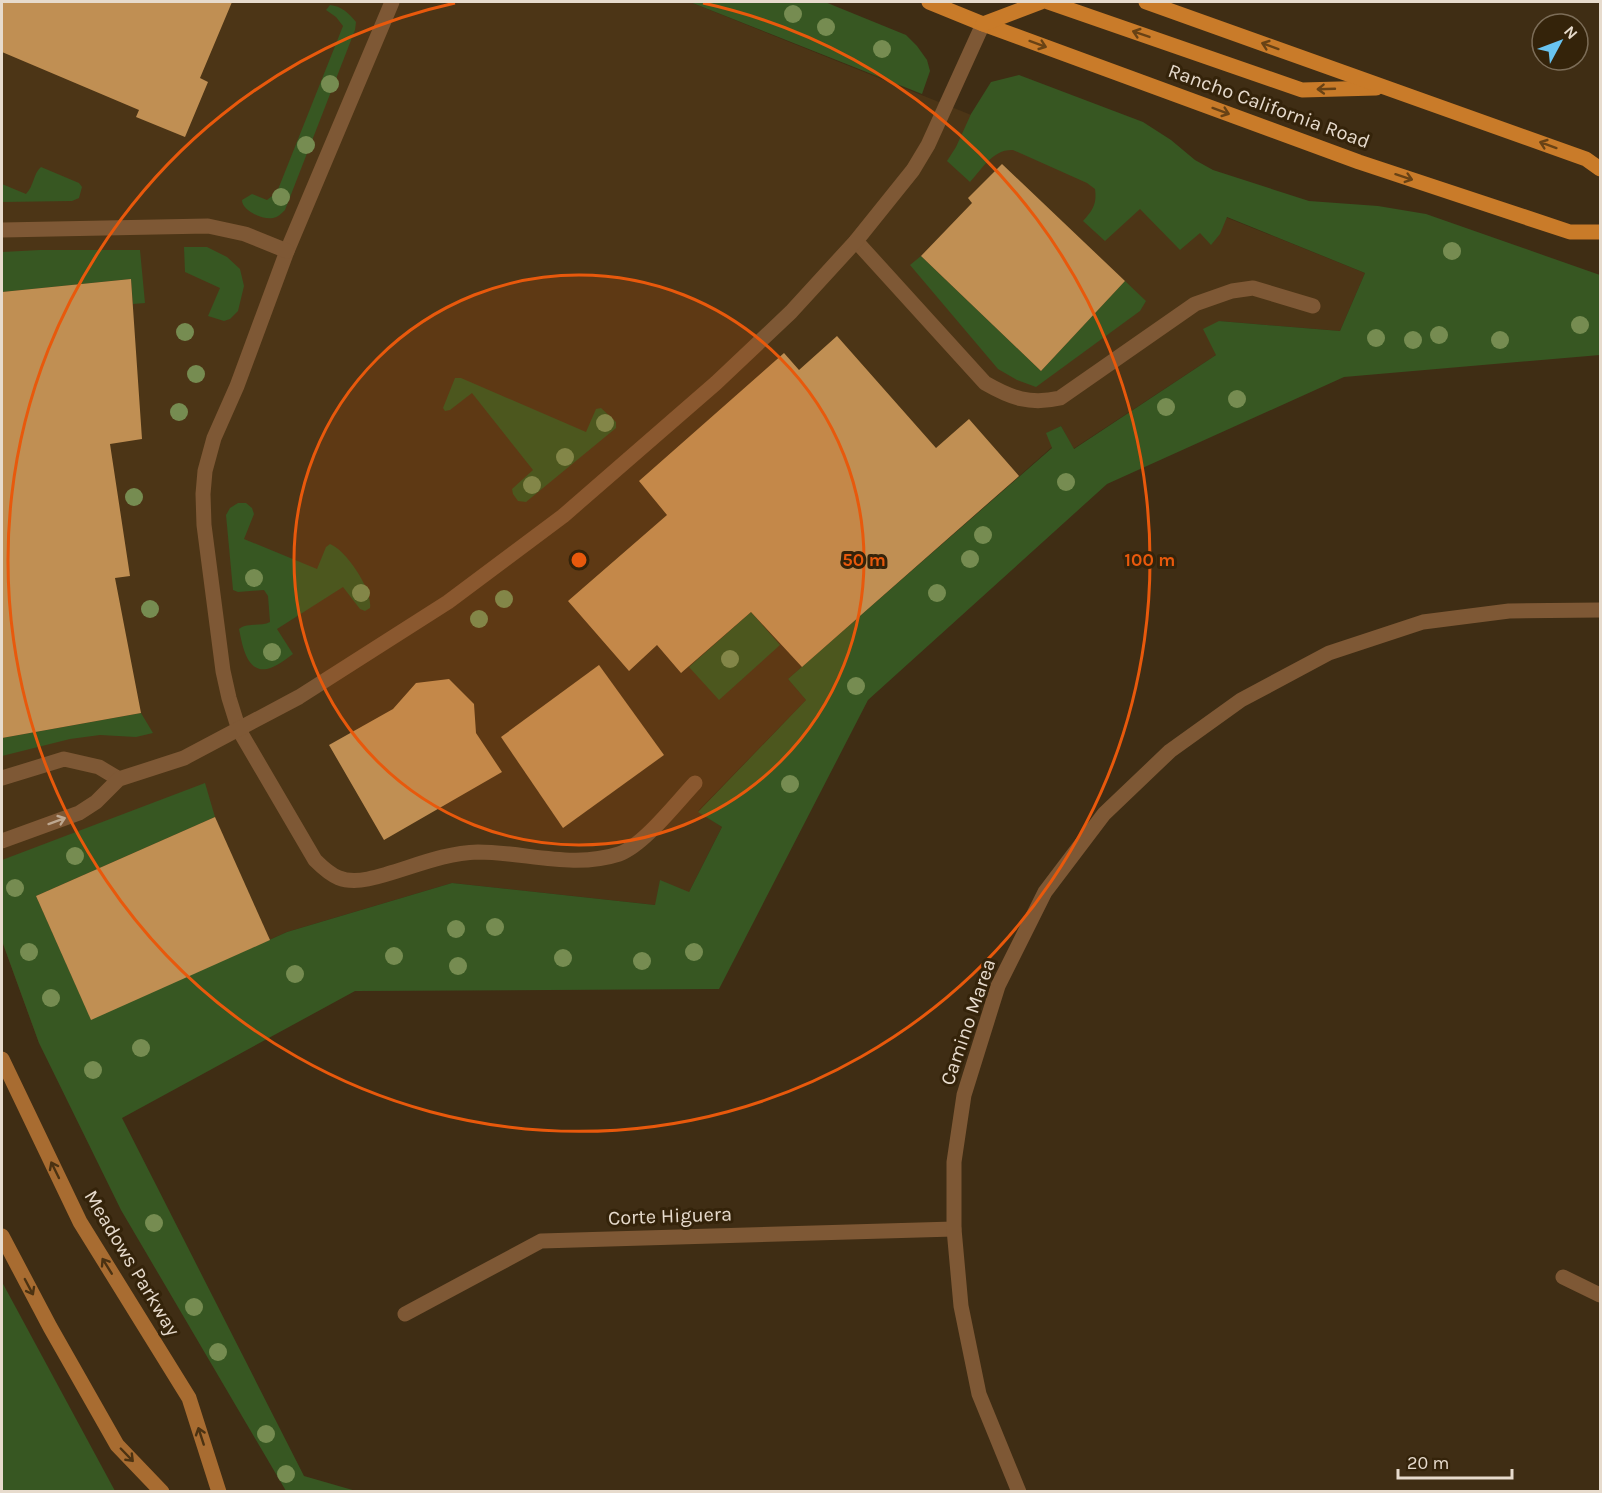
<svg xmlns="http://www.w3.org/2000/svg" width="1602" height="1493" font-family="Karla,sans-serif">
  <rect width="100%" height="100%" fill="#3f2d14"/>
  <path fill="#4c3516" d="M2,2h688l675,271 -25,58 -121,-10 -3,34 -143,94 -12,-23 -14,7 5,14 -264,232 18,21 -108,111 24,16 -33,65 -34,13 -203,-22 -165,49 -248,111 -37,-102z"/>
  <g fill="#375722">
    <path d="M690,2h135l81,33 11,11 10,14 3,11 -8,23z"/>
    <path d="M330,5c11,1 19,8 26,17l-1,8 -70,180c-4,4 -7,7 -12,8 -10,2 -31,-7 -31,-18l10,-6 15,6 10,-8 66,-166 -7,-9 -10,-7z"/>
    <path d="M1019,75l124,47 28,18 24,20 18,10 96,31 69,5 48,8 174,61v80l-256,22 -237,107 -239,216 -149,289 -364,2 -233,127 182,358 52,15h-70l-165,-281 -82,-167 -37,-102v-81l203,-77 10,34 -179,79 55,123 196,-87 165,-49 203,22 5,-25 29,12 33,-65 -24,-15 108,-112 -18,-21 264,-231 -6,-15 15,-7 13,23 142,-94 -13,-26 16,-8 121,10 25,-58 -138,-56 -7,17 -9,11 -11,-12 -20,17 -40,-41 -35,32 -22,-20c10,-11 14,-17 12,-32l-8,-6 -74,-33c-20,-1 -31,19 -43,32l-23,-21 9,-14 15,-33 20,-32z"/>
    <path d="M41,167l38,16 3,4 -3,11 -7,3 -70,1v-18l24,10c8,-8 7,-20 15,-27z"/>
    <path d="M184,247h23l20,10 13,12 4,17 -6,25 -8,8 -6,2 -16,-5 12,-28 -35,-16z"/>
    <path d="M40,250h100l5,53 -12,1 -2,-25 -129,13v-40z"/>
    <path d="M921,256l120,115 84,-90 21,20 -6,10 -104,76 -19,-7 -19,-11 -88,-104z"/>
    <path d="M455,378h6l125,54 10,-23 5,-1 15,14v6l-90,74 -8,-1 -5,-7 -1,-5 21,-19 -61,-77 -22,17 -5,1 -2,-3z"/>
    <path d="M238,503h8l6,5 2,6 -10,25 73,30 9,-22 4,-3c16,6 43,46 40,64l-5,3 -5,-2 -17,-22 -66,42 16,25c-7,5 -17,13 -26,15 -21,4 -25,-26 -28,-40 8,-7 22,-2 31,-7l-2,-26 -4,-6 -26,2 -5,-2 -7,-75 4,-7z"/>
    <path d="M751,612l29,33 -61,55 -30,-33z"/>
    <path d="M141,713l12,20 -17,4 -36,-2 -30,4 -68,17v-18z"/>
    <path d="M2,1282l113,209h-113z"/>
  </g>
  <g fill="#c08f53">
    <path d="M2,2h230l-32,76 8,4 -23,55 -49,-20 3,-7 -137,-58z"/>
    <path d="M1002,164l123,117 -84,90 -120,-115 51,-53 -4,-5z"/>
    <path d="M131,279l11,160 -32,5 20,132 -15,2 26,135 -139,25v-446z"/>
    <path d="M837,336l99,112 33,-29 50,57 -217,191 -51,-55 -70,61 -24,-28 -28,26 -61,-70 99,-86 -28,-34 145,-128 15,17z"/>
    <path d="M599,665l65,90 -101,73 -62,-91z"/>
    <path d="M449,679l25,25 2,29 26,39 -118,68 -55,-95 64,-36 23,-26z"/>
    <path d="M215,817l55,123 -179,80 -55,-124z"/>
  </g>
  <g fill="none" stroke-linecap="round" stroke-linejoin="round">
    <g stroke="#7e5835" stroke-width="15">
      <path d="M392,2l-105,249 -50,135 -23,52 -9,33 -2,23 1,31 19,146 6,27 10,32 76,130c17,17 28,24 53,19 37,-8 71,-26 110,-27 47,0 95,17 141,2 24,-8 58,-52 76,-71"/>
      <path d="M2,230l206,-4 37,8 42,17"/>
      <path d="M856,241l129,142c26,15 45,22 75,15l135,-94 37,-13 21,-3 60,18"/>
      <path d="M2,778l62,-19 35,8 20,12"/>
      <path d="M2,841l77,-28 17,-11 23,-23 65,-21 115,-61 149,-95 115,-86 153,-133 75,-71 65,-71 57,-71 15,-25 55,-121"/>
    </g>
    <g stroke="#7e5835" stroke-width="15">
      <path d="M1563,1277l37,18"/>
      <path d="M405,1314l136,-73 413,-12"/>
      <path d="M1019,1492l-40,-98 -18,-88 -7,-77v-67l10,-67 34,-109 47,-94 59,-78 66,-63 71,-51 88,-47 94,-31 86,-11 91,-1"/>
    </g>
    <g stroke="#a86c31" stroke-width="15">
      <path d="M2,1059l78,163 109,176 30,94"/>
      <path d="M2,1236l48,91 67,118 45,47"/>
    </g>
    <g stroke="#c97b29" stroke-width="15">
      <path d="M929,2l54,22 376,138 211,70h30"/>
      <path d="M1048,2l254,88 74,-2"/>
      <path d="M1146,2l440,157 14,10"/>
      <path d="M983,24l58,-22"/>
    </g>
  </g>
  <g fill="#768c51">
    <circle cx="793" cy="14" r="9"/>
    <circle cx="826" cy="27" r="9"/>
    <circle cx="882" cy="49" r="9"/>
    <circle cx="330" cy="84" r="9"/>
    <circle cx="306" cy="145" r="9"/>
    <circle cx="281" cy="197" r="9"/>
    <circle cx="1452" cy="251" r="9"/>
    <circle cx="1580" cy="325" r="9"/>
    <circle cx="185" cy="332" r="9"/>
    <circle cx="1439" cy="335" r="9"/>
    <circle cx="1376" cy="338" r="9"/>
    <circle cx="1413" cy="340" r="9"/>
    <circle cx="1500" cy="340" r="9"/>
    <circle cx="196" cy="374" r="9"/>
    <circle cx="1237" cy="399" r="9"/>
    <circle cx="1166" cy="407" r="9"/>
    <circle cx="179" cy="412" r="9"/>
    <circle cx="605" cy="423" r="9"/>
    <circle cx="565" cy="457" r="9"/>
    <circle cx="1066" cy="482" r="9"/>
    <circle cx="532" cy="485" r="9"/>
    <circle cx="134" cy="497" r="9"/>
    <circle cx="983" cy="535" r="9"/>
    <circle cx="970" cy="559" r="9"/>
    <circle cx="254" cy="578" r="9"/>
    <circle cx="361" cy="593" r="9"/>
    <circle cx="937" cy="593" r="9"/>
    <circle cx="504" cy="599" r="9"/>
    <circle cx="150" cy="609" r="9"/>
    <circle cx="479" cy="619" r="9"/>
    <circle cx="272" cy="652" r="9"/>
    <circle cx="730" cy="659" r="9"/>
    <circle cx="856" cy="686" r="9"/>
    <circle cx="790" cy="784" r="9"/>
    <circle cx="75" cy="856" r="9"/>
    <circle cx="15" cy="888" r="9"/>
    <circle cx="495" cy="927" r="9"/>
    <circle cx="456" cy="929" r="9"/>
    <circle cx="29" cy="952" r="9"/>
    <circle cx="694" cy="952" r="9"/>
    <circle cx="394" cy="956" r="9"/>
    <circle cx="563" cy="958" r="9"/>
    <circle cx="642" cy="961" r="9"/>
    <circle cx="458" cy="966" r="9"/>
    <circle cx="295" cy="974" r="9"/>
    <circle cx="51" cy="998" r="9"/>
    <circle cx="141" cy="1048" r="9"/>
    <circle cx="93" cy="1070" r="9"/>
    <circle cx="154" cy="1223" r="9"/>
    <circle cx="194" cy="1307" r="9"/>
    <circle cx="218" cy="1352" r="9"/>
    <circle cx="266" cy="1434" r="9"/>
    <circle cx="286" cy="1474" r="9"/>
  </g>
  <defs><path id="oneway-shaft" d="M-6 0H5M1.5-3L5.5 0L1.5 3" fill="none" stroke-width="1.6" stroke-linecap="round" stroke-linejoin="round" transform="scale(1.5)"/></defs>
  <g stroke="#684215">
    <use href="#oneway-shaft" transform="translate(1141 34) rotate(-161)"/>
    <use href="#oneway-shaft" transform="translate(1038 44) rotate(20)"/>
    <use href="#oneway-shaft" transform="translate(1270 46) rotate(-160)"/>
    <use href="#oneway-shaft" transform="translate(1326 89) rotate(178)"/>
    <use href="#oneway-shaft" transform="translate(1221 111) rotate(20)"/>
    <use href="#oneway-shaft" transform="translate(1548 145) rotate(-160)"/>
    <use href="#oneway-shaft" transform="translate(1404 177) rotate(18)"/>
  </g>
  <use stroke="#bda790" href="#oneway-shaft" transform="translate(57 821) rotate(-20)"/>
  <g stroke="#4b3212">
    <use href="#oneway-shaft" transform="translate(55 1170) rotate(-116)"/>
    <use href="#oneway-shaft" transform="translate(107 1266) rotate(-122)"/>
    <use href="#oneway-shaft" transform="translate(29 1287) rotate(62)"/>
    <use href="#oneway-shaft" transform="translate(201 1436) rotate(-108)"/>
    <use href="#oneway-shaft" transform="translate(127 1455) rotate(46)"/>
  </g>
  <circle cx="579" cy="560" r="285" fill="#e8590c" fill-opacity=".12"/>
  <g fill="none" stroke="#e8590c" stroke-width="3">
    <circle cx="579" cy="560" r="285"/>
    <path d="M703 3A571 571 0 1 1 455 3"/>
  </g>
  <g text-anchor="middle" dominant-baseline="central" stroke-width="6" stroke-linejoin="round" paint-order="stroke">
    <g font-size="20" fill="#e7dbcd" stroke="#34230a">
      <text transform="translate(1269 106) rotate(20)">Rancho California Road</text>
      <text transform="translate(968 1022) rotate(-71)">Camino Marea</text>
      <text transform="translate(670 1216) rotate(-2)">Corte Higuera</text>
      <text transform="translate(132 1263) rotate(59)">Meadows Parkway</text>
    </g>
  </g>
  <circle cx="579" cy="560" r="9" fill="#e8590c" stroke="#34230a" stroke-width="3"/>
  <g font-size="18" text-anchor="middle" font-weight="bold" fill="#e8590c" stroke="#34230a" stroke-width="6" stroke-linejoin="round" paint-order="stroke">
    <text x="864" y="566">50 m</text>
    <text x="1150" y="566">100 m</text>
  </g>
  <rect width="1602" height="1493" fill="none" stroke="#e7dbcd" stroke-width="6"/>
  <g transform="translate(1560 42) rotate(49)"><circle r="28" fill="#34230a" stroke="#7c6d58" stroke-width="1.5"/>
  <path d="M0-4.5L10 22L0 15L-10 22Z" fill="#69c4f1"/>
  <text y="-9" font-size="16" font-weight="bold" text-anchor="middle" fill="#e7dbcd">N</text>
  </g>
  <path d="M1398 1469v9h114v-9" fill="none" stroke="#e7dbcd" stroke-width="3"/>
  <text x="1407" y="1469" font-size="18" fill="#e7dbcd" stroke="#34230a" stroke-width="4.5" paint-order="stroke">20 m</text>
</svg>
